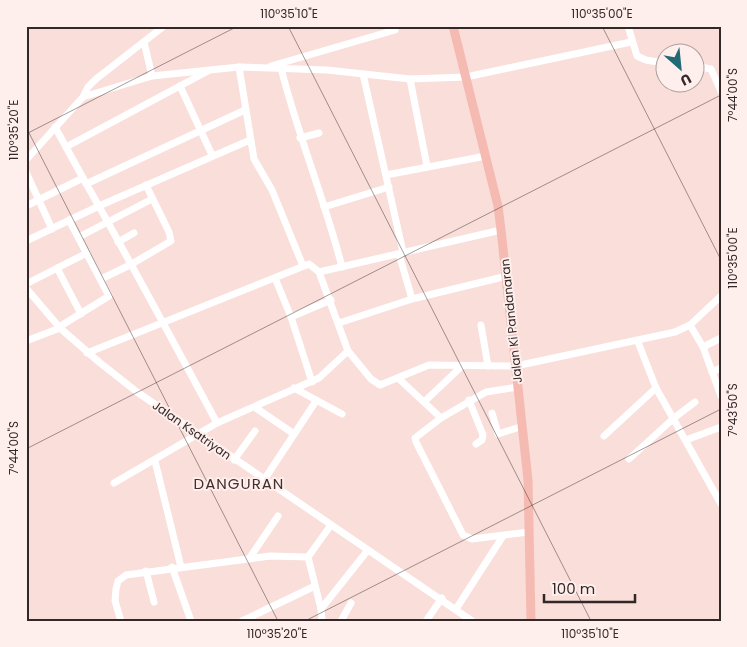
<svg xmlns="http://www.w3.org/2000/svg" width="747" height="647" font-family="Poppins,sans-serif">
  <rect width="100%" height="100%" fill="#f9deda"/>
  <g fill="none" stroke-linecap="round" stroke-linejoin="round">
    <g stroke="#fff" stroke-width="7">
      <path d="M628,26l9,30 9,4 18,3"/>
      <path d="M144,42l8,34"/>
      <path d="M271,66l124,-36"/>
      <path d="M694,66l17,3 10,22"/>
      <path d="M239,67l15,92 18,31 31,76"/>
      <path d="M281,68c17,68 44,132 61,199"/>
      <path d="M363,74l40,178"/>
      <path d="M410,79l17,87"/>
      <path d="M180,86l32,69"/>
      <path d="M83,97l5,-10 8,-8 68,-53"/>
      <path d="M55,127l28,51"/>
      <path d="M300,138l19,-5"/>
      <path d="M66,147l142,-76"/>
      <path d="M26,160l57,-63 69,-21 87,-9 88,3 83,9 56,-2 165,-35"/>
      <path d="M26,172l26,57"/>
      <path d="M386,175l100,-19"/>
      <path d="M86,184l159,-74"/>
      <path d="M26,206l57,-28c46,81 90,163 134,245"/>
      <path d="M324,207l65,-20"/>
      <path d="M79,237l73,-38"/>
      <path d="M26,241l73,-35 151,-66"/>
      <path d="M118,242l16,-9"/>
      <path d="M399,254l13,45"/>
      <path d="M57,268l24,46"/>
      <path d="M319,272l182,-42"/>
      <path d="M275,278l16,39 21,65"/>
      <path d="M101,279l29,-14 41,-24 -2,-9 -23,-47"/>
      <path d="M26,284l61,-31"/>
      <path d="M26,288l34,40 39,34 38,30 335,229"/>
      <path d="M291,317l40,-17"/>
      <path d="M339,323l73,-24 95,-23"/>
      <path d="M481,325l7,41"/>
      <path d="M690,325l13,22 18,49"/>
      <path d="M59,327l50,-31 -40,-76"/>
      <path d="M26,341l34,-13"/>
      <path d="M638,342l18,46 65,116"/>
      <path d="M703,347l18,-9"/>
      <path d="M87,353l222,-89 10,8 29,79"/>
      <path d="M712,372l9,-4"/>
      <path d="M398,378l43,40 45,-26 32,-5"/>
      <path d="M294,388l48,26"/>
      <path d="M469,400l14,35 -1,5 -6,4"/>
      <path d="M425,401l36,-34"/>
      <path d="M256,408l38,26"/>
      <path d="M492,413l6,21 25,-8"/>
      <path d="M441,418l-26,20 1,4 47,93 9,4 57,-7"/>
      <path d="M604,436l52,-48"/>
      <path d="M686,440l35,-13"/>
      <path d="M629,459l45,-41 21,-16"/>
      <path d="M234,460l21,-29"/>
      <path d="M155,461l26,106"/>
      <path d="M264,480l52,-79"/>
      <path d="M114,483l103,-60 102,-45 29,-27 23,28 9,6 49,-20 87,1 159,-34 15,-7 31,-29"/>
      <path d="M308,557l23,-32"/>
      <path d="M249,559l29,-43"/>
      <path d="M172,567l19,54"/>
      <path d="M146,571l8,31"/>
      <path d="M321,609l47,-59"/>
      <path d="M456,609l47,-73"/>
      <path d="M121,621l-6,-20 1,-12 2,-8 8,-6 144,-19 38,1 13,52 1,12"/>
      <path d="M242,621l73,-35"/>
      <path d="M341,621l10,-18"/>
      <path d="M426,621l16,-23"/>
    </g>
    <path stroke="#f5bbb2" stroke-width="9" d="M453,26l45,180 3,24 27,250 3,141"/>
  </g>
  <path fill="none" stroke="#322827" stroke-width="1" stroke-opacity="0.45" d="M288,26l303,595M602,26l119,234M26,127l252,494M26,134l212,-108M26,449l695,-354M305,621l416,-212"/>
  <g text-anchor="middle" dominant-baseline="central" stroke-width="4" stroke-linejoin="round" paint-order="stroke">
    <g font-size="12" fill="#322827" stroke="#feeeec">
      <text transform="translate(511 321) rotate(-96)">Jalan Ki Pandanaran</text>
      <text transform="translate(192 430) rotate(35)">Jalan Ksatriyan</text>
    </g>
    <g font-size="15" letter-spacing="1" fill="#422f2b" stroke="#feeeec">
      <text x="239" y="483">DANGURAN</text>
    </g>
  </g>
  <rect width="747" height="647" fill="none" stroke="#feeeec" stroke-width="55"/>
  <g transform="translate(680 68) rotate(153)"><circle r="24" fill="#feeeec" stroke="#ac9f9d"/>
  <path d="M0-4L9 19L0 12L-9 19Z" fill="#206975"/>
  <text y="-8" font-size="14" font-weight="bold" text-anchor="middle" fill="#322827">U</text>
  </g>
  <path d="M544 594v8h91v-8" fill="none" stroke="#322827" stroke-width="2.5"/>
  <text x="552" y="594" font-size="15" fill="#322827" stroke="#feeeec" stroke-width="4" paint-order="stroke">100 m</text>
  <rect x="28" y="28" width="692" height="592" fill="none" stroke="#322827" stroke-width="2"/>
  <g font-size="12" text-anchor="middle" fill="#322827">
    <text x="289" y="18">110°35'10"E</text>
    <text x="602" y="18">110°35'00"E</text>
    <text transform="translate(733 95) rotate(-90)" y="4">7°44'00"S</text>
    <text transform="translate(14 130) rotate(-90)" y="4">110°35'20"E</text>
    <text transform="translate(733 258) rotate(-90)" y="4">110°35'00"E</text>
    <text transform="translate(733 410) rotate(-90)" y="4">7°43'50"S</text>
    <text transform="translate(14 448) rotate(-90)" y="4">7°44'00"S</text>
    <text x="277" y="638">110°35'20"E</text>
    <text x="590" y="638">110°35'10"E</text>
  </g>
</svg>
